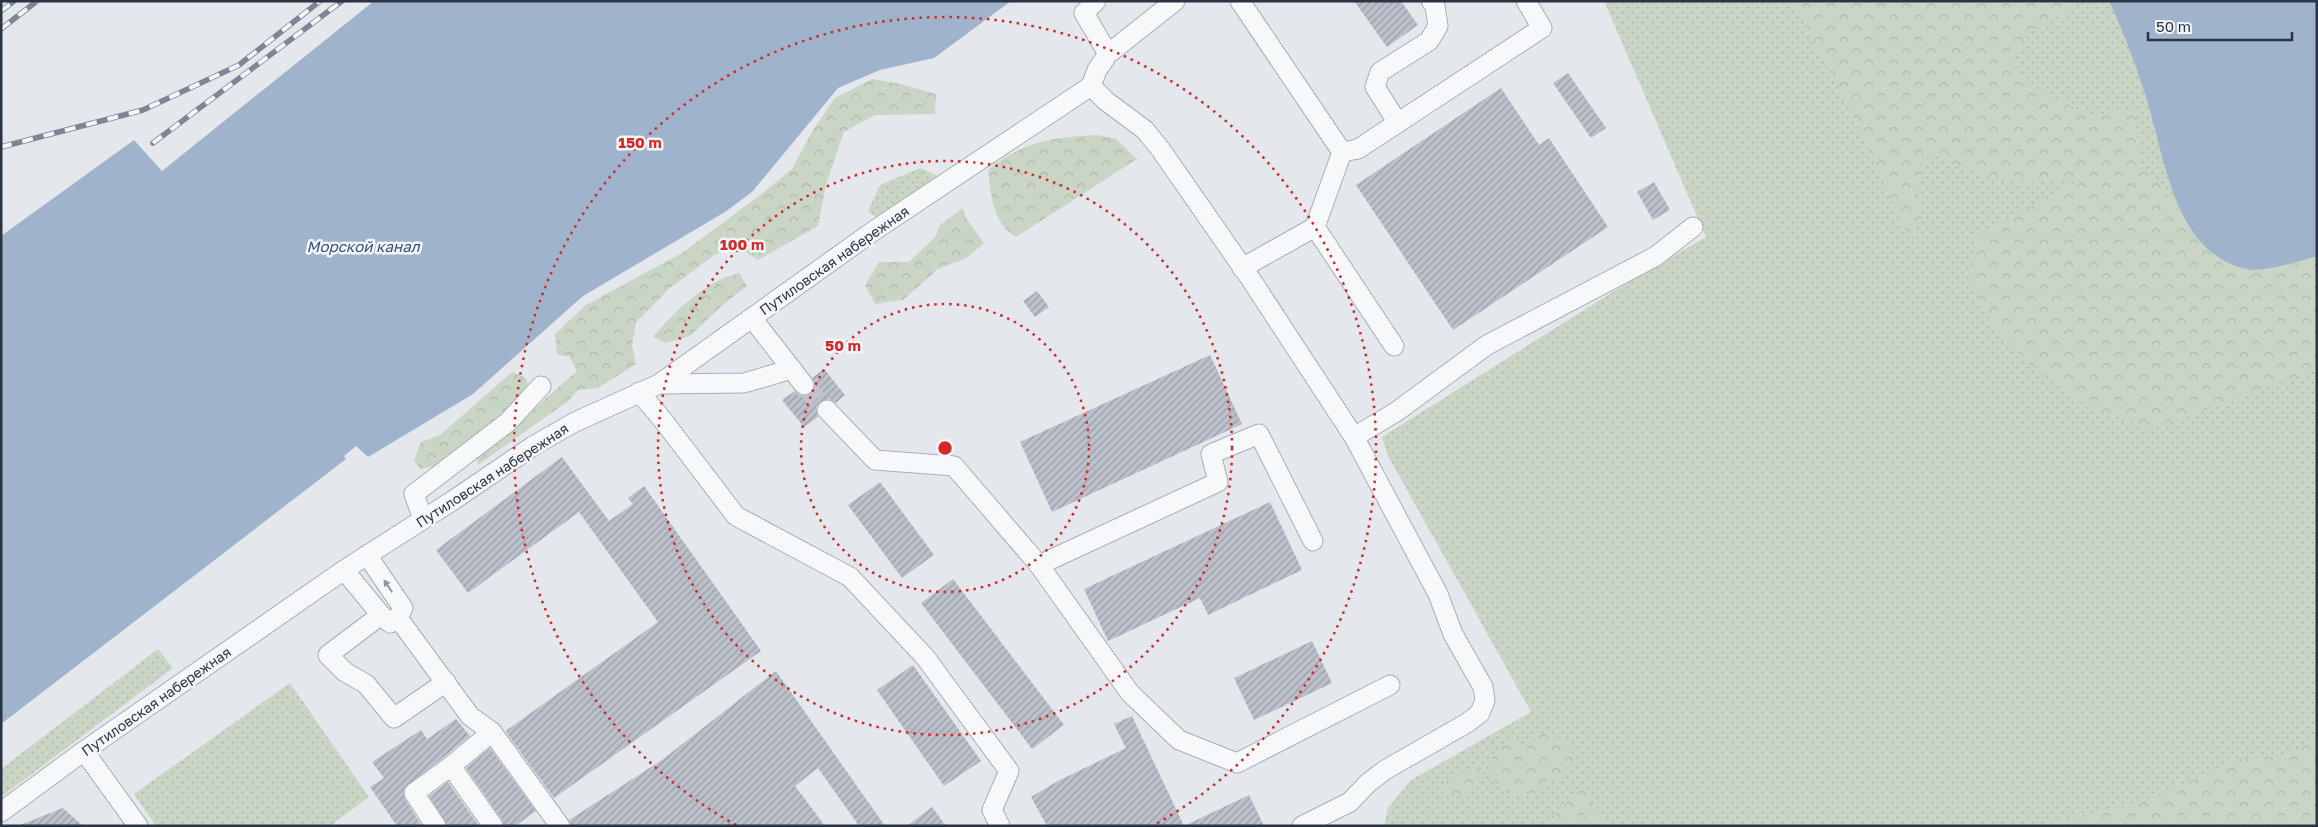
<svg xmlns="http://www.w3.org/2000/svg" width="2318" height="827" font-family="'Golos Text',sans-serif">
  <defs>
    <pattern id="grass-dots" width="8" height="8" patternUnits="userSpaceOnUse" patternTransform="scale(1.25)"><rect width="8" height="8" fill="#c9d6c5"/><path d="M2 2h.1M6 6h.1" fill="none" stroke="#adb8ab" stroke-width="1.8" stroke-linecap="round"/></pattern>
    <pattern id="forest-crowns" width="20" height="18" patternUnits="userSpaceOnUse" patternTransform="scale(1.25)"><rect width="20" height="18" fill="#c9d6c5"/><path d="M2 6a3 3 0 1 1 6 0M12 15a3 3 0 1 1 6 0" fill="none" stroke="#adb8ab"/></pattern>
    <pattern id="building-hatch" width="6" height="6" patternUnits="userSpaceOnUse" patternTransform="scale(1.25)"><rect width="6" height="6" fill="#bbc0ca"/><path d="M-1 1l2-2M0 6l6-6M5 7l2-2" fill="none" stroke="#989da6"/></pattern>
  </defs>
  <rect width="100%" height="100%" fill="#e4e7ec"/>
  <g fill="url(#grass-dots)">
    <path d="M1604,1h713v825h-933l4,-18 23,-28 120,-68 -143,-256 -6,-19 234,-147 90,-53z"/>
    <path d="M920,168l22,10 -63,42 -11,-9 12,-26z"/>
    <path d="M158,649l15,19 -172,129v-28z"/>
    <path d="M290,683l79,114 -39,29h-174l-22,-32z"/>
  </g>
  <g fill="url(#forest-crowns)">
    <path d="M1792,1h287v6l-46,22 -23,29 20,27 60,31 45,-8 5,55 36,41 21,36 88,26 32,-10v113l-98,36 -71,23 -60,-21 -58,-42 -39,-42 -21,-45 6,-42 103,-56 -60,3 -47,-12 -42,-19 -13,30 5,35 -12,23 -62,-135z"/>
    <path d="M872,79l29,5 35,10 -1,20 -60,1 -31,17 -18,52 -8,42 -60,34 -19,-12 -23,6 -45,33 -35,35 -4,23 4,19 -38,24 -20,2 -10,11 -90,64 -1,-12 42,-31 58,-51 -8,-15 -12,-1 -2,-21 31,-29 96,-52 77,-57 33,-27 21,-39 22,-32z"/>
    <path d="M1096,135l19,3 22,21 -121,78c-24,-14 -25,-43 -28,-67 33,-28 66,-33 108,-35z"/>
    <path d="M963,208l3,10 18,25 -17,15 -29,11 -35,31 -28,4 -10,-19 14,-23h30l26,-25 5,-12z"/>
    <path d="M739,273l8,13 -22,17 -35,33 -25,7 -12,-6c23,-27 51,-55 86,-64z"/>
    <path d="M512,372l14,6 3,10 -45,41 -47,37 -17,3 -6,-9 7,-18 19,-7z"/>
    <path d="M1544,732l21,10 13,19 -1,4 -18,17 -6,-6 -20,18c-7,0 -17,1 -24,-1 -16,-7 -25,-29 -12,-43 4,-5 12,-7 18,-10l9,8z"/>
    <path d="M2317,740v86h-277l105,-26 97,-42 40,-1z"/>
    <path d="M1478,763l5,9 -14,24 -8,2 -3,-5 -9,5 -8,-7 2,-7z"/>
    <path d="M1581,785l25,41h-67l23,-17z"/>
  </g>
  <g fill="#9fb4cc">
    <path d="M374,1h637l-77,57 -54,12 -42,18 -86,104 -27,20 -142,84 -110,98 -105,63 -12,-11 -12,10 2,3 -345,265v-488l133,-96 28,31z"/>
    <path d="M2109,1h208v255c-17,5 -55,17 -71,13 -74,-17 -81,-115 -101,-175 -10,-32 -22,-63 -36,-93z"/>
  </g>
  <g fill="url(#building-hatch)">
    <path d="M1354,1h47l17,24 -31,22z"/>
    <path d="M1568,73l38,55 -15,10 -38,-55z"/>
    <path d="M1501,88l38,57 10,-7 59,89 -155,103 -97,-145z"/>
    <path d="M1654,182l16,28 -17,10 -16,-28z"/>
    <path d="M1037,291l12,16 -14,10 -12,-16z"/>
    <path d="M1210,355l32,69 -190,88 -32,-70z"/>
    <path d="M824,369l21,26 -9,8 -6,-4 -10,3 -4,5 2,10 -14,10 -22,-27 13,-9 5,5 10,-2 5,-10 -3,-6z"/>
    <path d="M562,457l47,64 24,-17 -5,-6 16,-12 117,165 -207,147 -48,-66 1,-2 151,-108 -79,-110 -111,81 -32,-43z"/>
    <path d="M880,482l54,73 -32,23 -54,-73z"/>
    <path d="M1270,502l32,68 -94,45 -8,-17 -92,43 -24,-52z"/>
    <path d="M953,579l111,146 -32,24 -111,-146z"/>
    <path d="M1312,641l20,42 -78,37 -20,-42z"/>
    <path d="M913,665l68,96 -37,25 -67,-96z"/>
    <path d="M776,671l109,155h-26l-41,-58 -23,18 30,40h-254l-2,-6 93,-60z"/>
    <path d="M1132,716l52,110 65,-31 15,31h-217l-16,-29 27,-16 68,-33 -12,-24z"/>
    <path d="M456,719l14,17 -66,53 1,10 17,27h-25l-27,-39 14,-9 -12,-16 49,-32 6,9z"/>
    <path d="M490,748l46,63 -21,15h-11l-2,-6 -36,-52z"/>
    <path d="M448,782l31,44h-32l-18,-30z"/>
    <path d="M932,807l14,19h-39z"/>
    <path d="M63,808l20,18h-62l-1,-1z"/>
  </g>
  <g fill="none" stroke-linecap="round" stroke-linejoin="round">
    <path stroke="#bfc3cb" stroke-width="19" stroke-dasharray="19 9" stroke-linecap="butt" d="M804,385l23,25"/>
    <defs>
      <g id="minor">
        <path d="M1096,1l-12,12 24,41"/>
        <path d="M1240,1l102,151 16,-3 184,-121 -16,-27"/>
        <path d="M1091,86l15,15 39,29 16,20 91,131 102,156 84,157 15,40 30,53 2,13 -5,13 -13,10 -82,47 -17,13 -18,19 -48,24"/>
        <path d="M1091,86l6,-16 11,-16 67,-53"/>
        <path d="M1398,123l-23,-36 5,-15 49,-31 9,-15 -3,-20 -4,-5"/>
        <path d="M1342,152l-27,75 79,119"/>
        <path d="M1242,268l73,-41"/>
        <path d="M752,318l52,67"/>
        <path d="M659,384l85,-1 48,-14"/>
        <path d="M639,392l23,27 74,97 114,61 75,80 84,114 -17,39 8,16"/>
        <path d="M827,410l48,50 79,6 85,99 179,-83 -7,-28 48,-20 54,107"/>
        <path d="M1354,437l42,-25 91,-67 169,-89 37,-29"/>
        <path d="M423,519l-9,-25 94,-72 33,-36"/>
        <path d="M1039,565l91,128 49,47 58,23 153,-78"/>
        <path d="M344,570l37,45 9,8 8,-5 5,-10 -36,-53"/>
        <path d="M381,615l-53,40 17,17 21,12 28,34 52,-36"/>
        <path d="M398,618l72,98 22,16 68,94"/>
        <path d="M492,732l-41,34 42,60"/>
        <path d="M84,751l54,75"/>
        <path d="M1,812l83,-61 260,-181 108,-69 81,-55 42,-24 84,-38 213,-152 219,-146"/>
        <path d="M436,826l-22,-33 37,-27"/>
      </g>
    </defs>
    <use href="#minor" stroke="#a9aeb7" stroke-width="21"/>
    <use href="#minor" stroke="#f7f8fa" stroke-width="19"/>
    <defs>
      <g id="rail">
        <path d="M1,11l13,-10"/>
        <path d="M1,29l36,-28"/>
        <path d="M153,143l189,-142"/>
        <path d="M1,147l142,-37 96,-45 81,-64"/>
      </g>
    </defs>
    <use href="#rail" stroke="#7d8696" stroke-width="5.5"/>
    <use href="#rail" stroke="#f4f6f9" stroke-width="4" stroke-dasharray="11" stroke-linecap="butt"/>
  </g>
  <defs><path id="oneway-solid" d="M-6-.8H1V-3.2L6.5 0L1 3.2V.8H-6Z" transform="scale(1.25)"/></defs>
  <use fill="#9196a0" href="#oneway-solid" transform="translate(388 586) rotate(-124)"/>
  <g fill="none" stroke="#d62828" stroke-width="2.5" stroke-dasharray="2.5 5">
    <circle cx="945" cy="448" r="144"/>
    <circle cx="945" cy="448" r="287"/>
    <path d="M736 825A431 431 0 1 1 1154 825"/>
  </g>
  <g text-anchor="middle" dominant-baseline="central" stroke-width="5" stroke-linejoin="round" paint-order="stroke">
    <g font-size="14" fill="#2b3445" stroke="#f4f6f9">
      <text transform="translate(834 260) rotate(-35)">Путиловская набережная</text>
      <text transform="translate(492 475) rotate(-33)">Путиловская набережная</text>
      <text transform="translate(156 701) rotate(-35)">Путиловская набережная</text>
    </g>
    <g font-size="15" font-style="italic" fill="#34527a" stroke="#f4f6f9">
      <text x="363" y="246">Морской канал</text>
    </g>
  </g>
  <circle cx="945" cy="448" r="8" fill="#d62828" stroke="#f4f6f9" stroke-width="2.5"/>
  <g font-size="15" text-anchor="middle" font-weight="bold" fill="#d62828" stroke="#f4f6f9" stroke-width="5" stroke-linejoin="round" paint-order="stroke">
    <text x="640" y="148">150 m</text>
    <text x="742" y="250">100 m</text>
    <text x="843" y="351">50 m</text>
  </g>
  <rect width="2318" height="827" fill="none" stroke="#2b3445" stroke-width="5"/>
  <path d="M2148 32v8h144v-8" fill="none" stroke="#2b3445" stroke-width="2.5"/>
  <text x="2156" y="32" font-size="15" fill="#2b3445" stroke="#f4f6f9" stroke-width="4" paint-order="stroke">50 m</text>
</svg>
